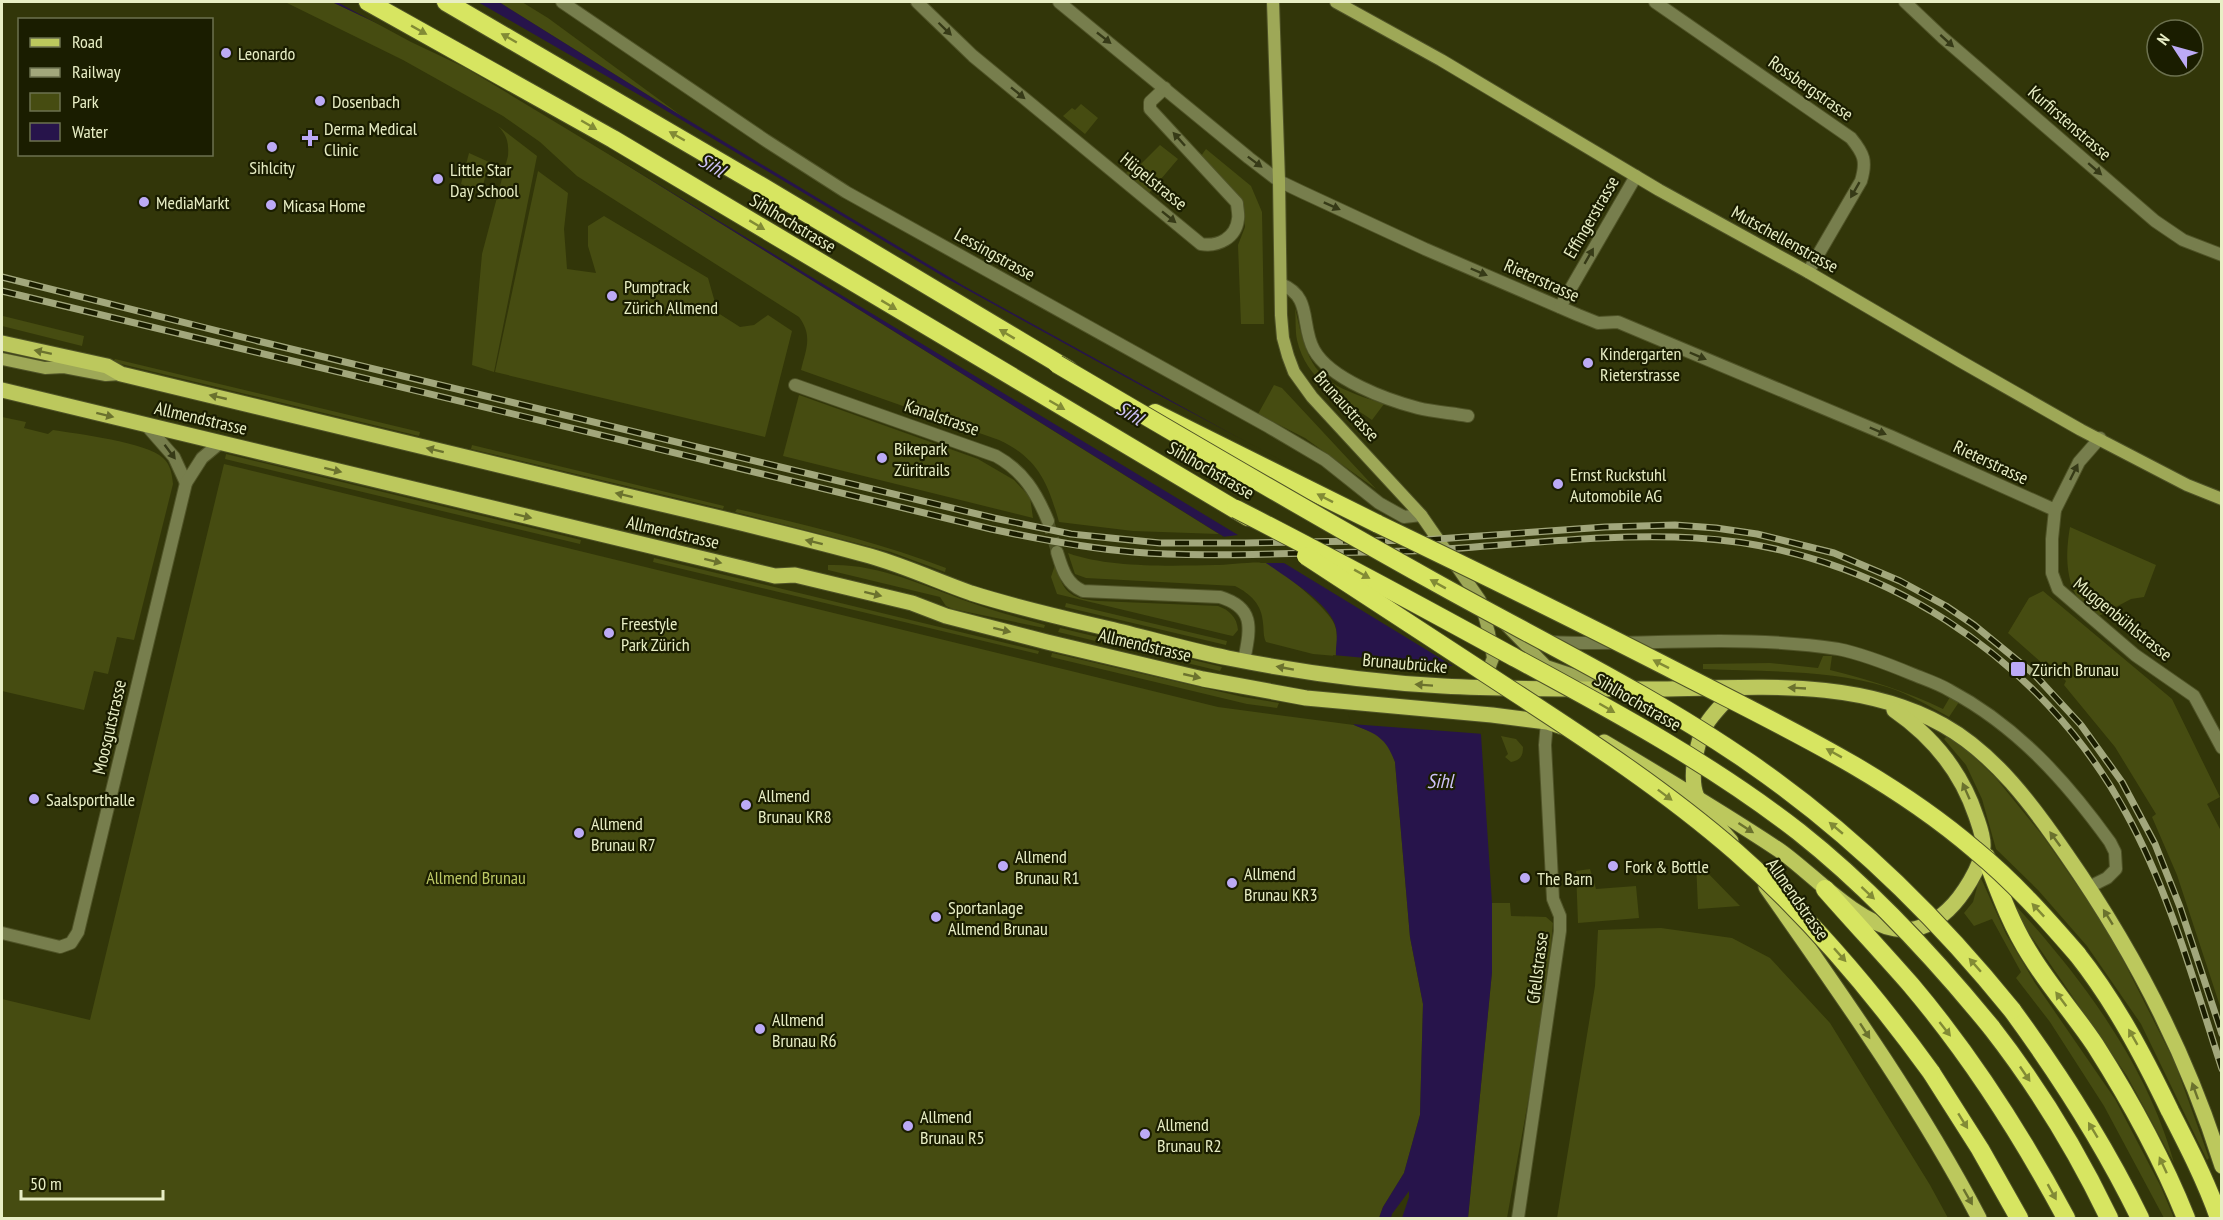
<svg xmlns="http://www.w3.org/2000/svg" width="2223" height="1220" font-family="'PT Sans Narrow',sans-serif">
  <rect width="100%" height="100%" fill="#323609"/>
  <g fill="#464c11">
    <path d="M285,2h47l136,64 751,468 -86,-3 -74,-9c-11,-39 -21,-64 -60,-82l-198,-70c5,-21 12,-34 -2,-53l-222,-141 -37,-34 -37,-26 -100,-56z"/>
    <path d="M499,2h23l26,16 135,99z"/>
    <path d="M1081,104l17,14 -13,16 -22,-18 9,-8 3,2z"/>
    <path d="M498,126l39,30 -43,216 -22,-7 10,-111 26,-98c1,-13 -1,-21 -10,-30z"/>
    <path d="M1160,145l18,14 -29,34 -23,-20 9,-8 3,2z"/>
    <path d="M1206,149l45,37 11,26 2,112h-23l-3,-79 7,-18 -2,-21 -10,-17 -32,-33z"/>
    <path d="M469,153l20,9 -8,31 -20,-9z"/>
    <path d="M538,171l30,22 -4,36 3,40 29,4 -8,-27v-20l16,-10 104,62 10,35 22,14 14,-2 14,-10 24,16 -27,106 -270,-65z"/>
    <path d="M1295,308c4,16 7,34 15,50 13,28 47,37 74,46l-12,16c-30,-21 -66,-40 -75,-80 -2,-10 -1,-22 -2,-32z"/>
    <path d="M3,316l81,20 -2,10 -80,-20z"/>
    <path d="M115,359l305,73 -1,4 -306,-74z"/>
    <path d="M1274,385l8,3 94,101 -71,-51 -47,-24z"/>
    <path d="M799,395l179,64 36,21 16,17 3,21 -250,-62z"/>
    <path d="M2,417l24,5 -2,6 24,6 5,-4c25,4 93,12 110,28 8,7 9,17 10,26l-39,156 -17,-3 -9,37 -14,-3 -10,39 -82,-19z"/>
    <path d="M472,445l252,61 -1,3 -252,-60z"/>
    <path d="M226,454l355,86 -1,4 -355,-85z"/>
    <path d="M224,464l994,243 136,18 25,10 12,15 4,12 15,175 13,67 -3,111 -16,58 -21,34 -4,11h-1377v-219l88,21z"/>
    <path d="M737,509c71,16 141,33 209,59l-1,4 -54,-20 -156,-40z"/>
    <path d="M2070,527l86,38 -12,32 -13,2 -32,17c-7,-5 -17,-11 -22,-19 -12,-21 -11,-47 -7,-70z"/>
    <path d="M1068,553c40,15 104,13 147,12 12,0 41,-4 51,-2 12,3 60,45 66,57 7,10 5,24 4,36l-23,-2 -47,-12c-3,-6 -2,-12 -3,-19 -1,-18 -12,-29 -28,-37l-149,-8 -11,-4z"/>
    <path d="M654,558l385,93 -1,3 -385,-92z"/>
    <path d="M828,565c50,-2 96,21 141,37 25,9 50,16 76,23l-1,3 -91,-19 -7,-3 -6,-9 -112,-27z"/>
    <path d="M1055,565c9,27 13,33 43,36l120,5c11,4 19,11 20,24l-5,6 -5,-1 -171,-41 -6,-17z"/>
    <path d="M2043,591l129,108 48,98 -13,7 14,27v178l-44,-134 -25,-58 4,-3 -41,-67 -51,-62 2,-4 -20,-20 -3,3 -35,-31 21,-35z"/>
    <path d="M1066,603l161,38 -1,4 -161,-38z"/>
    <path d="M1060,628l162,39 -2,4 -162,-39z"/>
    <path d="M1052,653l191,44 36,6 -2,5 -30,-4 -196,-47z"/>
    <path d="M1823,656h9l-2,14c40,10 76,21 113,39l7,-12 9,5 -10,15c-20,-11 -40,-23 -62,-30 -60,-18 -122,-15 -184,-18v-5l67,-1 48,5z"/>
    <path d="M1501,736l15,3 7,8c0,10 -3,13 -12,15l-6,-5 3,-3z"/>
    <path d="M1947,736l23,17 25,24 48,59 65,94 67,133 34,95 -2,2 -66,-136 -54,-78 -49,-56 -42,-41 -14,-50 -16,-34 -22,-26z"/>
    <path d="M1696,861l44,45 -42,3z"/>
    <path d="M1590,869l6,20 40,-3 3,32 -61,5 -2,-52z"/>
    <path d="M1980,876l26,58 29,49 80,116 46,88 13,31h-10l-60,-112 -54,-84 -34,-44 5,-6 -29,-53 -18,7 -10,-13 9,-11z"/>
    <path d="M1492,903h18l1,13 35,1 7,6c-8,99 -29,197 -46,295h-39l24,-246z"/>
    <path d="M2016,906c67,73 132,161 158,257l-47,-87 -105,-153z"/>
    <path d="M1661,928l71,10 38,20 60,65 100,162 18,33h-391l38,-232 3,-56z"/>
  </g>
  <path fill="#27144b" d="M332,2h167l184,115 281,169 291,161 196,214 30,74 11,168v69l-24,246h-66l7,-21v-6l-17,23 -1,4h-12l4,-11 21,-34 16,-58 3,-111 -13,-67 -15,-175c-9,-24 -18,-28 -41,-37 -6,-22 -14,-45 -18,-68 -1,-12 4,-24 -3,-37 -12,-22 -46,-42 -67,-57l-798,-497z"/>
  <path fill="#323609" d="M337,2h141l182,105 284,170 205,113 128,68 84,52 75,92 18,58 30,74 -133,-10 -18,-69 120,11 -169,-103h-23l-32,-20 -7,-6 16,-2 -772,-467 -55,-26z"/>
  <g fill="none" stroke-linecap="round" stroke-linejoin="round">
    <path stroke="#4d5225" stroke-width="12" stroke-dasharray="12 6" stroke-linecap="butt" d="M1048,521l9,31"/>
    <defs>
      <g id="street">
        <path d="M562,2l203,138 81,52 423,235 56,33 54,43 25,14 17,-2"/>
        <path d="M917,2l56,54 228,188c17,3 35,-6 37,-25 1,-5 -1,-11 -1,-16l-87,-94v-7l15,-14"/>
        <path d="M1059,2l190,156 30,23 23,11 123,57 153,66 20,8 20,-1 272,114 165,74"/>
        <path d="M1655,2l196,136c13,16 16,23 10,43l-53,91"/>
        <path d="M1905,2l37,35 213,184 28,19 39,15"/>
        <path d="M1281,284c32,13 19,41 33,66 16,29 73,50 104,58 16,4 34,5 50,8"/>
        <path d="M1560,307l76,-131"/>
        <path d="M795,385l201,71c27,15 40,36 52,65"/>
        <path d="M146,425l28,32 12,26"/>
        <path d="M2100,438l-21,24 -24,48 -3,29v34l6,16 77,66 59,41 28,52"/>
        <path d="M1057,552c5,16 9,32 26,39l137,6c36,11 30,32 24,64"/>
        <path d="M1551,642c56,3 112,-1 169,-1 38,0 80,2 118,8 25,5 50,15 74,25 12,5 25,9 37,16 68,36 117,91 161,152l5,10 1,17 -9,9 -18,9"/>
        <path d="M2,933l58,14 11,-4 7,-11 108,-449 16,-25 18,-15"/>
        <path d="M1518,1218l42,-287v-15l-7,-17 -8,-154 2,-23"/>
      </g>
      <g id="secondary">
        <path d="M1273,2l6,179 2,134 2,23 5,18 6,16 18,25 109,118 59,85 9,33 4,25 -8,21"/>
        <path d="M1336,2l105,58 218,130 149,82 152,89 121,69 106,55 35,14"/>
        <path d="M2,359l43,9 19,-1 42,8 15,-1"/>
        <path d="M1507,626l39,40 61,20"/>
      </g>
      <g id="primary">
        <path d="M2,343l105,23 14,8c148,35 296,72 444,107 102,25 204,47 305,75 35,10 67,25 101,37 50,16 101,27 152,39 35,9 70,19 105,26 71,14 143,24 215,28 72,4 145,3 217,3 94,-1 197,-12 283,36 52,29 90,81 123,129 67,96 121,200 156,312"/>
        <path d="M2,390l773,186 20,-1 117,28 34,13 101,26 156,37 103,19 186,17 55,7 15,5"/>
        <path d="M1604,742c59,35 118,70 175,108 33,23 75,71 116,79 21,4 38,-5 53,-19 14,-13 34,-44 35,-63 1,-10 -4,-22 -7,-31 -15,-45 -43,-79 -82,-106"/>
        <path d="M1731,841c-11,-13 -26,-28 -34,-44 -4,-9 -4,-23 -3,-32 6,-40 15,-47 42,-75"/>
        <path d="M1766,887c75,107 152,215 213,331"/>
      </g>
      <g id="highway">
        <path d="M368,2l245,137 635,378"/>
        <path d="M446,2l317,185 306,183"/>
        <path d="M1155,413l223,111"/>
        <path d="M1986,857c13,34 25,68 45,99 19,31 44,59 64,89 35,55 67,113 91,173"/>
        <path d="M1825,889c28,32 58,64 86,96 60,71 111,151 155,233"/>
        <path d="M2077,954c38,48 66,101 93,157 18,35 36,70 49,107"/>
        <path d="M2012,1010c49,67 92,134 128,208"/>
        <path d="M1991,1027c46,59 86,124 118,191"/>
        <path d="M1931,1072l49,77 39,69"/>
      </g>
    </defs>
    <use href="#street" stroke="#4f5327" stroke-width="14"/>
    <use href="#secondary" stroke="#4f5327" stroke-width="14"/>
    <use href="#primary" stroke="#4f5327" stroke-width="17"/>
    <use href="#highway" stroke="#4f5327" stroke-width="20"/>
    <use href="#street" stroke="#777e4d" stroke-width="12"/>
    <use href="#secondary" stroke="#9ea857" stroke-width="12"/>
    <use href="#primary" stroke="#bcc85d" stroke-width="15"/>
    <use href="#highway" stroke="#d7e561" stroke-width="18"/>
    <defs>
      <g id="rail">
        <path d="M2,277l256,64 518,125 218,52 77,16 89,9h85l178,-3 182,-13 70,-2 41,3 41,6 77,19 66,28 46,25 28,19 60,49 47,51 41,57 33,62 25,63 42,127"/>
        <path d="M2,291l989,238c47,10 94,19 142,23 61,5 122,2 183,1 38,-1 76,-1 114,-3 88,-5 178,-17 266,-12 179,10 345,118 430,275 44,80 68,170 96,256"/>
      </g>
    </defs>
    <use href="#rail" stroke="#a2a77c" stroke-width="7"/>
    <use href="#rail" stroke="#1a1d00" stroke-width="4.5" stroke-dasharray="14" stroke-linecap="butt"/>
    <defs>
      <g id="highway-bridge">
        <path d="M1057,364c124,73 248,146 374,216 107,60 218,113 319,183 100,69 186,153 262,247"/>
        <path d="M1236,509c92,47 183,96 274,146 100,54 199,107 289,177 72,57 134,124 192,195"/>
        <path d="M1378,524c102,49 204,99 305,151 101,52 206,101 292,175 38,31 70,67 102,104"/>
        <path d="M1306,556c68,45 137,89 205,134 77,50 155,101 225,162 74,65 137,140 195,220"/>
      </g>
    </defs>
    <use href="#highway-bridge" stroke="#4f5327" stroke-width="20" stroke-linecap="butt"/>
    <use href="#highway-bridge" stroke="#d7e561" stroke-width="18"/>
  </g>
  <defs><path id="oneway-solid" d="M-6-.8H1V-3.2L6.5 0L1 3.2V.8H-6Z" transform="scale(1.5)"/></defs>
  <g fill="#363a17">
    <use href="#oneway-solid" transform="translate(945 29) rotate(44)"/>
    <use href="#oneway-solid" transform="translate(1104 38) rotate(38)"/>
    <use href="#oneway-solid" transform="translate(1947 41) rotate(42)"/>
    <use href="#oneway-solid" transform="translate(1018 93) rotate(39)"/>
    <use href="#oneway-solid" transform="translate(1179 139) rotate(-132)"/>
    <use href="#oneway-solid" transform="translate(1255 162) rotate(37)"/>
    <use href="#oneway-solid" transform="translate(2095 169) rotate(41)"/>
    <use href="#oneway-solid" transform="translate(1855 190) rotate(120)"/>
    <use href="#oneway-solid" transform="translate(1332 206) rotate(24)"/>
    <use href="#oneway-solid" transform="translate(1169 217) rotate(39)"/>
    <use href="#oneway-solid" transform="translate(1589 256) rotate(-60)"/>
    <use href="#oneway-solid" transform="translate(1479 272) rotate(23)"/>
    <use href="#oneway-solid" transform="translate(1698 356) rotate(23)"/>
    <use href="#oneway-solid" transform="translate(1878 431) rotate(23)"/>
    <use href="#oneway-solid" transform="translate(170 452) rotate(53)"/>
    <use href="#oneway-solid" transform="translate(2074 472) rotate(-64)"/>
  </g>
  <g fill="#828b35">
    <use href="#oneway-solid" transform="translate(419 30) rotate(29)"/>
    <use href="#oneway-solid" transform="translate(509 38) rotate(-150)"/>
    <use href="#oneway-solid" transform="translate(589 125) rotate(30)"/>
    <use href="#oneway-solid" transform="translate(677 136) rotate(-150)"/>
    <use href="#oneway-solid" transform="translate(757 225) rotate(31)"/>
    <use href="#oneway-solid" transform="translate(889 305) rotate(31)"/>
    <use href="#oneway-solid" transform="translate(1007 334) rotate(-149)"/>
    <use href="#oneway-solid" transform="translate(1057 405) rotate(30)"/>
    <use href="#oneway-solid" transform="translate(1325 498) rotate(-153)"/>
    <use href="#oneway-solid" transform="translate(1362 574) rotate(29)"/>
    <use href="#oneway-solid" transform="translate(1438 584) rotate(-151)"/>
    <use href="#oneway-solid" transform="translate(1661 664) rotate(-153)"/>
    <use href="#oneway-solid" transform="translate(1607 708) rotate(30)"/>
    <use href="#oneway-solid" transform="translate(1834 753) rotate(-151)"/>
    <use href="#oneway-solid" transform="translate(1665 795) rotate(37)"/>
    <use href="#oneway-solid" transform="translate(1836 828) rotate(-140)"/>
    <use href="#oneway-solid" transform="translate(1868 893) rotate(43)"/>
    <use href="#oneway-solid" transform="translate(2038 910) rotate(-133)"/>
    <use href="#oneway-solid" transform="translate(1840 955) rotate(48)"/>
    <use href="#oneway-solid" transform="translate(1975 965) rotate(-131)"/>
    <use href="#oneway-solid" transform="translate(2061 999) rotate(-127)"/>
    <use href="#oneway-solid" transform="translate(1945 1029) rotate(52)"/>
    <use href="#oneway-solid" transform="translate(2133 1037) rotate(-120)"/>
    <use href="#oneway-solid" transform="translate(2025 1074) rotate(56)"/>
    <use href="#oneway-solid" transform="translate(1963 1121) rotate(58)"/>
    <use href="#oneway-solid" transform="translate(2093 1130) rotate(-121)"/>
    <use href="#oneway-solid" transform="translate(2163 1165) rotate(-115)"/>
    <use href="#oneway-solid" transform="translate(2052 1192) rotate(61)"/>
  </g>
  <g fill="#6b722e">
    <use href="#oneway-solid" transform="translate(43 352) rotate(-168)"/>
    <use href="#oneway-solid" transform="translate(218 397) rotate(-167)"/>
    <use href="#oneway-solid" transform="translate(105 415) rotate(14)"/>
    <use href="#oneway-solid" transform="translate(435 450) rotate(-166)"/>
    <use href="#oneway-solid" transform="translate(333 470) rotate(14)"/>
    <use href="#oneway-solid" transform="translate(624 495) rotate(-166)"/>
    <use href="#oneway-solid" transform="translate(523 516) rotate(14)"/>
    <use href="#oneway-solid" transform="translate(814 542) rotate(-166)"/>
    <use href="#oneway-solid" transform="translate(713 561) rotate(14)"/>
    <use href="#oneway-solid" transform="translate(873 594) rotate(14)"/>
    <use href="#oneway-solid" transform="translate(1002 630) rotate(14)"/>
    <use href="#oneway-solid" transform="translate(1285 668) rotate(-170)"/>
    <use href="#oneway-solid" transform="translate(1192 676) rotate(13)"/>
    <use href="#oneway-solid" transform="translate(1424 685) rotate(-176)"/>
    <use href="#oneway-solid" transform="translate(1797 688) rotate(-177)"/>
    <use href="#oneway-solid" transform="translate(1966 791) rotate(-114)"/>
    <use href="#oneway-solid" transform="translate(1746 828) rotate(33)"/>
    <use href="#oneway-solid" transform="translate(2055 839) rotate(-126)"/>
    <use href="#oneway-solid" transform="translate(2108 917) rotate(-122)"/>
    <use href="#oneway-solid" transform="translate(1865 1031) rotate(57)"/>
    <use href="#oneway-solid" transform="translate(2195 1091) rotate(-110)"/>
    <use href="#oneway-solid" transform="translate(1968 1197) rotate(60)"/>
  </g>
  <g fill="#bcaaf6" stroke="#1a1d00" stroke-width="2">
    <circle cx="226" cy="53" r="6"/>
    <circle cx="320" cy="101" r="6"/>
    <path d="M307 129h6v6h6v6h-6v6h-6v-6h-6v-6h6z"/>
    <circle cx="272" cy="147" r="6"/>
    <circle cx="438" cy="179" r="6"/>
    <circle cx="144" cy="202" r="6"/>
    <circle cx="271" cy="205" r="6"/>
    <circle cx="612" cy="296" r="6"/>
    <circle cx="1588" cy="363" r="6"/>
    <circle cx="882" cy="458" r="6"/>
    <circle cx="1558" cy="484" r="6"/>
    <circle cx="609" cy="633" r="6"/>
    <rect x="2010" y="661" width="16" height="16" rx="3"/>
    <circle cx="34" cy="799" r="6"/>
    <circle cx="746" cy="805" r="6"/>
    <circle cx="579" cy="833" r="6"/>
    <circle cx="1003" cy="866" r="6"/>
    <circle cx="1613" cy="866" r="6"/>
    <circle cx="1525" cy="878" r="6"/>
    <circle cx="1232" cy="883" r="6"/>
    <circle cx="936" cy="917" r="6"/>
    <circle cx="760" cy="1029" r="6"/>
    <circle cx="908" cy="1126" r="6"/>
    <circle cx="1145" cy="1134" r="6"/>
  </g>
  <g text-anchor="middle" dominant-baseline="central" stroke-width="4.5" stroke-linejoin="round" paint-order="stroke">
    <g font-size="18" fill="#e8eec5" stroke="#1a1d00" text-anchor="start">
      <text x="238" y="53">Leonardo</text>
      <text x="332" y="101">Dosenbach</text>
      <text x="324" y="128">Derma Medical<tspan x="324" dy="21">Clinic</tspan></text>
      <text x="272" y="167" text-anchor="middle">Sihlcity</text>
      <text x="450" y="169">Little Star<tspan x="450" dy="21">Day School</tspan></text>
      <text x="156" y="202">MediaMarkt</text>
      <text x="283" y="205">Micasa Home</text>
      <text x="624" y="286">Pumptrack<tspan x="624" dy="21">Zürich Allmend</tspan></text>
      <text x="1600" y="353">Kindergarten<tspan x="1600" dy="21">Rieterstrasse</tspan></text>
      <text x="894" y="448">Bikepark<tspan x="894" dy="21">Züritrails</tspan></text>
      <text x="1570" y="474">Ernst Ruckstuhl<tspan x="1570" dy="21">Automobile AG</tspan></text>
      <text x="621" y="623">Freestyle<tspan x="621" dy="21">Park Zürich</tspan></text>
      <text x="2032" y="669">Zürich Brunau</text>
      <text x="758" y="795">Allmend<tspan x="758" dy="21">Brunau KR8</tspan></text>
      <text x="46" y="799">Saalsporthalle</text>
      <text x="591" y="823">Allmend<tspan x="591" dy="21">Brunau R7</tspan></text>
      <text x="1015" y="856">Allmend<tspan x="1015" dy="21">Brunau R1</tspan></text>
      <text x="1625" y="866">Fork &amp; Bottle</text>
      <text x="1244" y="873">Allmend<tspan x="1244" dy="21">Brunau KR3</tspan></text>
      <text x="1537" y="878">The Barn</text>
      <text x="948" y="907">Sportanlage<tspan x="948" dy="21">Allmend Brunau</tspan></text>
      <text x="772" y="1019">Allmend<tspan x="772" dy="21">Brunau R6</tspan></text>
      <text x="920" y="1116">Allmend<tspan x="920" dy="21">Brunau R5</tspan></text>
      <text x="1157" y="1124">Allmend<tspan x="1157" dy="21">Brunau R2</tspan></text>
    </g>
    <g font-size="18" fill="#e8eec5" stroke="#1a1d00">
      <text transform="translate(1811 88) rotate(35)">Rossbergstrasse</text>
      <text transform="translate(2070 123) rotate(41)">Kurfirstenstrasse</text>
      <text transform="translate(1154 181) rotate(39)">Hügelstrasse</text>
      <text transform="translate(1591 217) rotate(-60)">Effingerstrasse</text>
      <text transform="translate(793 223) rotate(31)">Sihlhochstrasse</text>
      <text transform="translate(1785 239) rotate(29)">Mutschellenstrasse</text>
      <text transform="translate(995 254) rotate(29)">Lessingstrasse</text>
      <text transform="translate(1542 280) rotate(24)">Rieterstrasse</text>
      <text transform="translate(1347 406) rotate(48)">Brunaustrasse</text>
      <text transform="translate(942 417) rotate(19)">Kanalstrasse</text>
      <text transform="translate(201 418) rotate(13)">Allmendstrasse</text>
      <text transform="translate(1991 462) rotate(25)">Rieterstrasse</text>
      <text transform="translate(1211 470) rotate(30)">Sihlhochstrasse</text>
      <text transform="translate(673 532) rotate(13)">Allmendstrasse</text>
      <text transform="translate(2123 619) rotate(39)">Muggenbühlstrasse</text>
      <text transform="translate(1145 645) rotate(13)">Allmendstrasse</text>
      <text transform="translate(1405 663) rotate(5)">Brunaubrücke</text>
      <text transform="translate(1638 702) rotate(30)">Sihlhochstrasse</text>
      <text transform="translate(109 727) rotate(-77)">Moosgutstrasse</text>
      <text transform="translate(1798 899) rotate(55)">Allmendstrasse</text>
      <text transform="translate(1537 968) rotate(-83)">Gfellstrasse</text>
    </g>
    <g font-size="18" fill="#bdc965" stroke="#1a1d00">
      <text x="476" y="877">Allmend Brunau</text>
    </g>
    <g font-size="20" font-style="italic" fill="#cdc1f7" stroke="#1a1d00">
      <text transform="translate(712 165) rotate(31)">Sihl</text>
      <text transform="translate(1130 413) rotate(31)">Sihl</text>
      <text x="1440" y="781">Sihl</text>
    </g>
  </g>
  <rect width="2223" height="1220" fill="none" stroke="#e8eec5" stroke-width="6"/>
  <rect x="18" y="18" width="195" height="138" fill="#1a1d00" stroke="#6c714f" stroke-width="1.5"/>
  <rect x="30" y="38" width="30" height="9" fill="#bcc85d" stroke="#6c714f" stroke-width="1.5"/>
  <text x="72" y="48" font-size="18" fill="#e8eec5">Road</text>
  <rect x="30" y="68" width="30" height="9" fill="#a2a77c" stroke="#6c714f" stroke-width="1.5"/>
  <text x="72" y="78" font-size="18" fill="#e8eec5">Railway</text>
  <rect x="30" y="93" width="30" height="18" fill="#464c11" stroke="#6c714f" stroke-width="1.5"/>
  <text x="72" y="108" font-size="18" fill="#e8eec5">Park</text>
  <rect x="30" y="123" width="30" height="18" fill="#27144b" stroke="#6c714f" stroke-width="1.5"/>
  <text x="72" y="138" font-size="18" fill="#e8eec5">Water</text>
  <g transform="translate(2175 48) rotate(306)"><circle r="28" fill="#1a1d00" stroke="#6c714f" stroke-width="1.5"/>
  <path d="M0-4.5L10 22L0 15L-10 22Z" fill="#bcaaf6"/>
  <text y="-9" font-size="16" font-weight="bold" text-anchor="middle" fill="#e8eec5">N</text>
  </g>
  <path d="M21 1190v9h142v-9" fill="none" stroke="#e8eec5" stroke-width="3"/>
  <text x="30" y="1190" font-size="18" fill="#e8eec5" stroke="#1a1d00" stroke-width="4.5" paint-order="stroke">50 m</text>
</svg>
